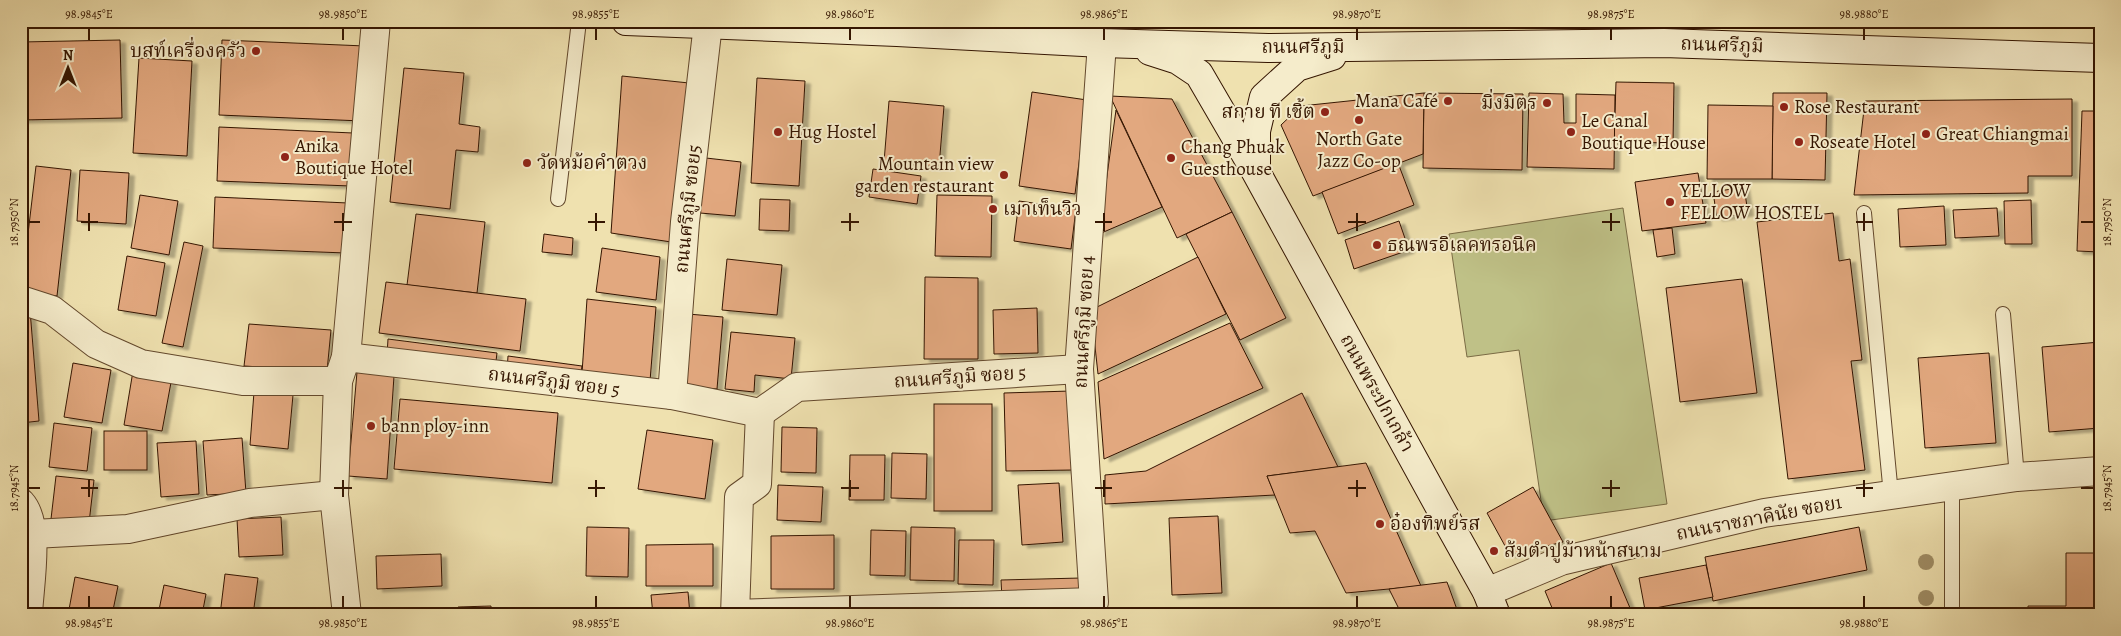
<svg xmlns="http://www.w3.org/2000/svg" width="2121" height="636" font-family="Alegreya,'Noto Serif Thai',serif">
  <defs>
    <filter id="shadow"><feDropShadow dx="5.5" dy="3" stdDeviation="1" flood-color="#0004"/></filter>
  </defs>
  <rect width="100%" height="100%" fill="#efe1af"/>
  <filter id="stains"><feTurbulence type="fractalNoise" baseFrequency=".004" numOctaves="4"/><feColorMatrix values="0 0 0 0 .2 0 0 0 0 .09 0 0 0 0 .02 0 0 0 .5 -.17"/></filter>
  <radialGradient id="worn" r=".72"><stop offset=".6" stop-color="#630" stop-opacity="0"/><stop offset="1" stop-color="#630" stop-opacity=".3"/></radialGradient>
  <path fill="#bfc187" stroke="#7a6b44" d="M1623,208l44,296 -123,17 -25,-171 -52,7 -18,-123z"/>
  <g fill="#e2a87f" stroke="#341501" filter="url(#shadow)">
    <path d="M120,40l2,78 -101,2v-78z"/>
    <path d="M222,40l143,6 -3,75 -143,-6z"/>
    <path d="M139,58l53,3 -5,95 -54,-3z"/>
    <path d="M404,68l60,5 -5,51 21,3 -2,25 -22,-2 -6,59 -60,-7z"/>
    <path d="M622,76l67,7 -11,160 -67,-10z"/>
    <path d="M757,78l48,3 -6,105 -48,-3z"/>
    <path d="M1616,82l58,1 -1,60 -59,-1z"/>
    <path d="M1032,92l55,8 -12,94 -56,-8z"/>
    <path d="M1424,93l99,1 -1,76 -99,-2z"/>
    <path d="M1424,93l-1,61 -110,42 -32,-71 20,-19z"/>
    <path d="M1529,93l34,1 1,29h12v-29l39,1 -1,74 -87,-2z"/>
    <path d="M1773,93h54l-2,87 -53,-1z"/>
    <path d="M1110,96l62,3 60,113 -55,26z"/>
    <path d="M2072,99v77h-44v17l-174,2 11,-94z"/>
    <path d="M889,101l55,5 -5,61 -55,-5z"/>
    <path d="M1708,105l65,1 -1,73h-65z"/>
    <path d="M1116,110l46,97 -63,27z"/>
    <path d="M2082,111h18v141l-23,-1z"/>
    <path d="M219,127l134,6 -2,53 -134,-5z"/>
    <path d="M706,158l35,4 -6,54 -35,-3z"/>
    <path d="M1398,163l16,42 -76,29 -16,-42z"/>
    <path d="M36,166l35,4 -14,126 -36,-3z"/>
    <path d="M873,169l48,7 -4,28 -48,-7z"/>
    <path d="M80,170l49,3 -3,51 -49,-3z"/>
    <path d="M1698,173l8,50 -64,8 -7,-49z"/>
    <path d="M1744,187l4,26 -31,5 -4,-26z"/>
    <path d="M140,195l38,6 -9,54 -38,-7z"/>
    <path d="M937,195l55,1 -1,61 -56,-1z"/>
    <path d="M215,197l133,6 -2,50 -133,-5z"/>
    <path d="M760,199l30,1 -1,31 -30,-1z"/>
    <path d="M2031,200l1,44h-27l-1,-43z"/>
    <path d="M1019,201l57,8 -5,40 -57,-8z"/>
    <path d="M1944,206l2,39 -46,2 -2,-38z"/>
    <path d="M1997,208l2,28 -44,2 -2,-28z"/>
    <path d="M1232,212l54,106 -46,22 -54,-106z"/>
    <path d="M1833,213l6,48 11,-2 12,101 -11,1 14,109 -77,9 -31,-257z"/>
    <path d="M416,214l69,8 -8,71 -70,-8z"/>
    <path d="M1399,221l10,29 -55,19 -9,-29z"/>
    <path d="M1672,228l3,26 -18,3 -4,-27z"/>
    <path d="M544,234l29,4 -1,17 -30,-3z"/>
    <path d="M184,242l19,4 -20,101 -21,-4z"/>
    <path d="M602,248l58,9 -4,43 -60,-8z"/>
    <path d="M127,256l38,7 -9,53 -38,-6z"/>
    <path d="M1198,257l28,57 -128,60 -7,-64z"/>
    <path d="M727,259l55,6 -5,50 -55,-5z"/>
    <path d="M925,277l53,1v81h-54z"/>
    <path d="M1742,279l15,114 -77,9 -14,-114z"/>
    <path d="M386,282l140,17 -6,52 -141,-18z"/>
    <path d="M587,299l69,8 -6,74 -68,-8z"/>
    <path d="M1037,308l1,45 -44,1 -1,-44z"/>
    <path d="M21,310h9l9,111 -18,2z"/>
    <path d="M688,314l35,3 -6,72 -35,-3z"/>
    <path d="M1230,323l33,65 -159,71 -6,-77z"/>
    <path d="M249,324l82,6 -4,41 -83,-5z"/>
    <path d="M731,332l64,6 -4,41 -36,-4 -1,17 -29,-3z"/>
    <path d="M388,339l109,14 -2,16 -108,-14z"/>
    <path d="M2100,342v86l-51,4 -7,-85z"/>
    <path d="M1989,353l7,90 -71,5 -7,-90z"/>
    <path d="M508,356l74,10 -2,14 -73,-9z"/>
    <path d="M73,363l38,7 -9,53 -38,-6z"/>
    <path d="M133,371l39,6 -10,54 -38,-6z"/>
    <path d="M357,372l37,4 -7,103 -39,-3z"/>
    <path d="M1071,391l2,79 -67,1 -2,-78z"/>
    <path d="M254,392l39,3 -5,54 -38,-4z"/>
    <path d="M1302,393l36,74 -71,9 8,19 -170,9v-29l41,-4z"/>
    <path d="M400,399l158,14 -6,70 -158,-14z"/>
    <rect x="934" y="404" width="58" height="107"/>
    <path d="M54,423l38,5 -5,43 -38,-4z"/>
    <path d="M782,427l35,1 -1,45 -35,-1z"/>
    <path d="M647,430l66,10 -8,59 -67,-10z"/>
    <rect x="104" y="431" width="43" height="39"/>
    <path d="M242,438l4,55 -39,2 -4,-54z"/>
    <path d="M196,441l3,53 -38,3 -4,-54z"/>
    <path d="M892,453l35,1 -1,45 -35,-1z"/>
    <path d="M850,455h35l-1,45h-35z"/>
    <path d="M1366,463l55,123 -75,7 -31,-62 -25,2 -23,-57z"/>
    <path d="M56,476l38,4 -5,43 -38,-4z"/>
    <path d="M1059,483l4,59 -41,3 -4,-60z"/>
    <path d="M778,485l45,2 -2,35 -44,-2z"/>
    <path d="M1533,487l30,55 -53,13 -23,-42z"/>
    <path d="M1218,516l4,77 -50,2 -3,-77z"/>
    <path d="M281,517l2,38 -44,2 -2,-38z"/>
    <path d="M587,527l42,1 -1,49 -42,-1z"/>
    <path d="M911,527l44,1 -1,53 -44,-1z"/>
    <path d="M1859,527l8,43 -154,31 -8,-44z"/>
    <path d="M871,530l35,1 -1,45 -35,-1z"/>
    <path d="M834,535v54h-63v-53z"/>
    <path d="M959,540h35l-1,45 -35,-1z"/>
    <path d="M713,544v42h-67v-41z"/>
    <path d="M2066,553h34v62h-72v-9h38z"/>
    <path d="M441,554l1,32 -65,3 -1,-33z"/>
    <path d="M1611,563l22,52h-78l-10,-24z"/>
    <path d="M1706,565l7,32 -68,13 -6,-32z"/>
    <path d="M225,574l33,4 -5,37h-33z"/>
    <path d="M75,577l43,9 -6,29h-44z"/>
    <path d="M1081,578l1,18 -80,3 -1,-19z"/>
    <path d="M1447,582l12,33h-69l10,-4 -11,-22z"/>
    <path d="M164,585l42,9 -4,21h-44z"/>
    <path d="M688,592l2,23h-37l-2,-20z"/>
    <path d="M491,606v9h-33v-8z"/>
  </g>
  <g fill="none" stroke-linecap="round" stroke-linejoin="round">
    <defs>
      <g id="lane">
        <path d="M558,199l21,-178"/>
        <path d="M1864,213l27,282"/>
        <path d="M2003,314l14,163"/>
        <path d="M1952,486v129"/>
      </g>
      <g id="street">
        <path d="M21,300l31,10 44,34 45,20 102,17h95"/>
        <path d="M346,357l326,38 88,18 37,-26 282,-18"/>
        <path d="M672,395l13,-173 23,-198"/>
        <path d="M21,503c20,22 8,83 7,112"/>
        <path d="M33,534l95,-5 122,-26 84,-8"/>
        <path d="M1487,592l74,-31 203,-48 253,-36 83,-6"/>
        <path d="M735,614l359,-12 -15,-233 23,-326"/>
        <path d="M347,615l-13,-120 4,-114 8,-24 30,-336"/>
        <path d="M735,615l4,-118 18,-13 3,-71"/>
      </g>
      <g id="secondary">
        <path d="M626,21l271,11 205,11 166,5 396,-5 436,15"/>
        <path d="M1150,51l28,9 21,14 57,98 188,343 43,77 9,23"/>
        <path d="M1256,171v-40l8,-34 33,-30 35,-11"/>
      </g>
    </defs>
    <use href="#lane" stroke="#63482c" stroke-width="16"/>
    <use href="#street" stroke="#63482c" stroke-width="30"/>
    <use href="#secondary" stroke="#341501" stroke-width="30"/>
    <use href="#lane" stroke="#f5eccb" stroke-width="14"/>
    <use href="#street" stroke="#f5eccb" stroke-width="28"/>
    <use href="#secondary" stroke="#f5eccb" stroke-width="28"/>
  </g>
  <g fill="#9f8d65">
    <circle cx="1926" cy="562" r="8"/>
    <circle cx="1926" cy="598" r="8"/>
  </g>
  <path fill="none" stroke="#341501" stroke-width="2" d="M89,28v12M343,28v12M596,28v12M850,28v12M1104,28v12M1357,28v12M1611,28v12M1864,28v12M89,213v18M343,213v18M596,213v18M850,213v18M1104,213v18M1357,213v18M1611,213v18M1864,213v18M28,222h12M81,222h17M334,222h18M588,222h17M841,222h18M1095,222h17M1348,222h18M1602,222h18M1856,222h17M2081,222h13M89,480v17M343,480v17M596,480v17M850,480v17M1104,480v17M1357,480v17M1611,480v17M1864,480v17M28,488h12M81,488h17M334,488h18M588,488h17M841,488h18M1095,488h17M1348,488h18M1602,488h18M1856,488h17M2081,488h13M89,596v12M343,596v12M596,596v12M850,596v12M1104,596v12M1357,596v12M1611,596v12M1864,596v12"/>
  <g fill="#8f2418" stroke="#f5eccb" stroke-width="2">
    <circle cx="256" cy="51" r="5"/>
    <circle cx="1448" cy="101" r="5"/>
    <circle cx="1547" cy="103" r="5"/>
    <circle cx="1784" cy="107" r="5"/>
    <circle cx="1325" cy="112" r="5"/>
    <circle cx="1359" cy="120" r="5"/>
    <circle cx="778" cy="132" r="5"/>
    <circle cx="1571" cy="132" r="5"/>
    <circle cx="1926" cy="134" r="5"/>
    <circle cx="1799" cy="142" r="5"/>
    <circle cx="285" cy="157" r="5"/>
    <circle cx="1171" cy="158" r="5"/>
    <circle cx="527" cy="163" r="5"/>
    <circle cx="1004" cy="175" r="5"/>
    <circle cx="1670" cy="202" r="5"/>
    <circle cx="993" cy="209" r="5"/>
    <circle cx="1377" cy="245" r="5"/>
    <circle cx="371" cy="426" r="5"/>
    <circle cx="1380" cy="524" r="5"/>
    <circle cx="1494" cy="551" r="5"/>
  </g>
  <g text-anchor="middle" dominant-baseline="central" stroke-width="4" stroke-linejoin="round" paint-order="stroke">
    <g font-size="19" fill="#341501" stroke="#f5eccb">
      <text transform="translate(1722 45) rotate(2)">ถนนศรีภูมิ</text>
      <text x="1303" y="47">ถนนศรีภูมิ</text>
      <text transform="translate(688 209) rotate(-84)">ถนนศรีภูมิ ซอย5</text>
      <text transform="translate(1084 322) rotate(-87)">ถนนศรีภูมิ ซอย 4</text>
      <text transform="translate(960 377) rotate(-4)">ถนนศรีภูมิ ซอย 5</text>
      <text transform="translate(554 382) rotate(7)">ถนนศรีภูมิ ซอย 5</text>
      <text transform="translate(1377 393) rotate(61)">ถนนพระปกเกล้า</text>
      <text transform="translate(1759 518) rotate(-11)">ถนนราชภาคินัย ซอย1</text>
    </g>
    <g font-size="19" fill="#341501" stroke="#f5eccb" text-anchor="start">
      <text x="246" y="51" text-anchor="end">บสท์เครื่องครัว</text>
      <text x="1438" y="101" text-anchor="end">Mana Café</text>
      <text x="1537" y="103" text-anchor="end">มิ่งมิตร</text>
      <text x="1794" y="107">Rose Restaurant</text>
      <text x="1315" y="112" text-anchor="end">สกาย ที เชิ้ต</text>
      <text x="1581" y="121">Le Canal<tspan x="1581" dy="22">Boutique House</tspan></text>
      <text x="788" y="132">Hug Hostel</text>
      <text x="1936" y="134">Great Chiangmai</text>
      <text x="1359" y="139" text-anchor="middle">North Gate<tspan x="1359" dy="22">Jazz Co-op</tspan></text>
      <text x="1809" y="142">Roseate Hotel</text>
      <text x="295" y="146">Anika<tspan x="295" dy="22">Boutique Hotel</tspan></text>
      <text x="1181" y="147">Chang Phuak<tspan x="1181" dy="22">Guesthouse</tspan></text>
      <text x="537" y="163">วัดหม้อคำตวง</text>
      <text x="994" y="164" text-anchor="end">Mountain view<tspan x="994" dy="22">garden restaurant</tspan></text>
      <text x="1680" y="191">YELLOW<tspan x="1680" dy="22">FELLOW HOSTEL</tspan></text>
      <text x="1003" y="209">เมาเท็นวิว</text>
      <text x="1387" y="245">ธณพรอิเลคทรอนิค</text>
      <text x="381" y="426">bann ploy-inn</text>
      <text x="1390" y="524">อ๋องทิพย์รส</text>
      <text x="1504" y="551">ส้มตำปูม้าหน้าสนาม</text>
    </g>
  </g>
  <rect width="2121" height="636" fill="none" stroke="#efe1af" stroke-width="55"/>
  <g transform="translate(68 68)" stroke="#f5eccb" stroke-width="4" paint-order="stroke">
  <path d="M0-4L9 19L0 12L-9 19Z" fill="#341501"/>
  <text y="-8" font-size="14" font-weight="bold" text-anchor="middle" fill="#341501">N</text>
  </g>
  <rect x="28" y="28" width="2066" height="580" fill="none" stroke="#341501" stroke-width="2"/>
  <g font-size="12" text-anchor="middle" fill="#341501">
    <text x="89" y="18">98.9845°E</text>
    <text x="343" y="18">98.9850°E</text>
    <text x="596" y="18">98.9855°E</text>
    <text x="850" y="18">98.9860°E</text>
    <text x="1104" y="18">98.9865°E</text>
    <text x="1357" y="18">98.9870°E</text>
    <text x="1611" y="18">98.9875°E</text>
    <text x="1864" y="18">98.9880°E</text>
    <text transform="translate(14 222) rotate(-90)" y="4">18.7950°N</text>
    <text transform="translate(2107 222) rotate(-90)" y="4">18.7950°N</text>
    <text transform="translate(14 488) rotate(-90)" y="4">18.7945°N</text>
    <text transform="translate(2107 488) rotate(-90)" y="4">18.7945°N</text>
    <text x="89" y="627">98.9845°E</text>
    <text x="343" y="627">98.9850°E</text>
    <text x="596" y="627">98.9855°E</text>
    <text x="850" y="627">98.9860°E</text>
    <text x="1104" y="627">98.9865°E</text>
    <text x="1357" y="627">98.9870°E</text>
    <text x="1611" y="627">98.9875°E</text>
    <text x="1864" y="627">98.9880°E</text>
  </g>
  <rect width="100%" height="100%" filter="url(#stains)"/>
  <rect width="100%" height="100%" fill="url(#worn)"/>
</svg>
